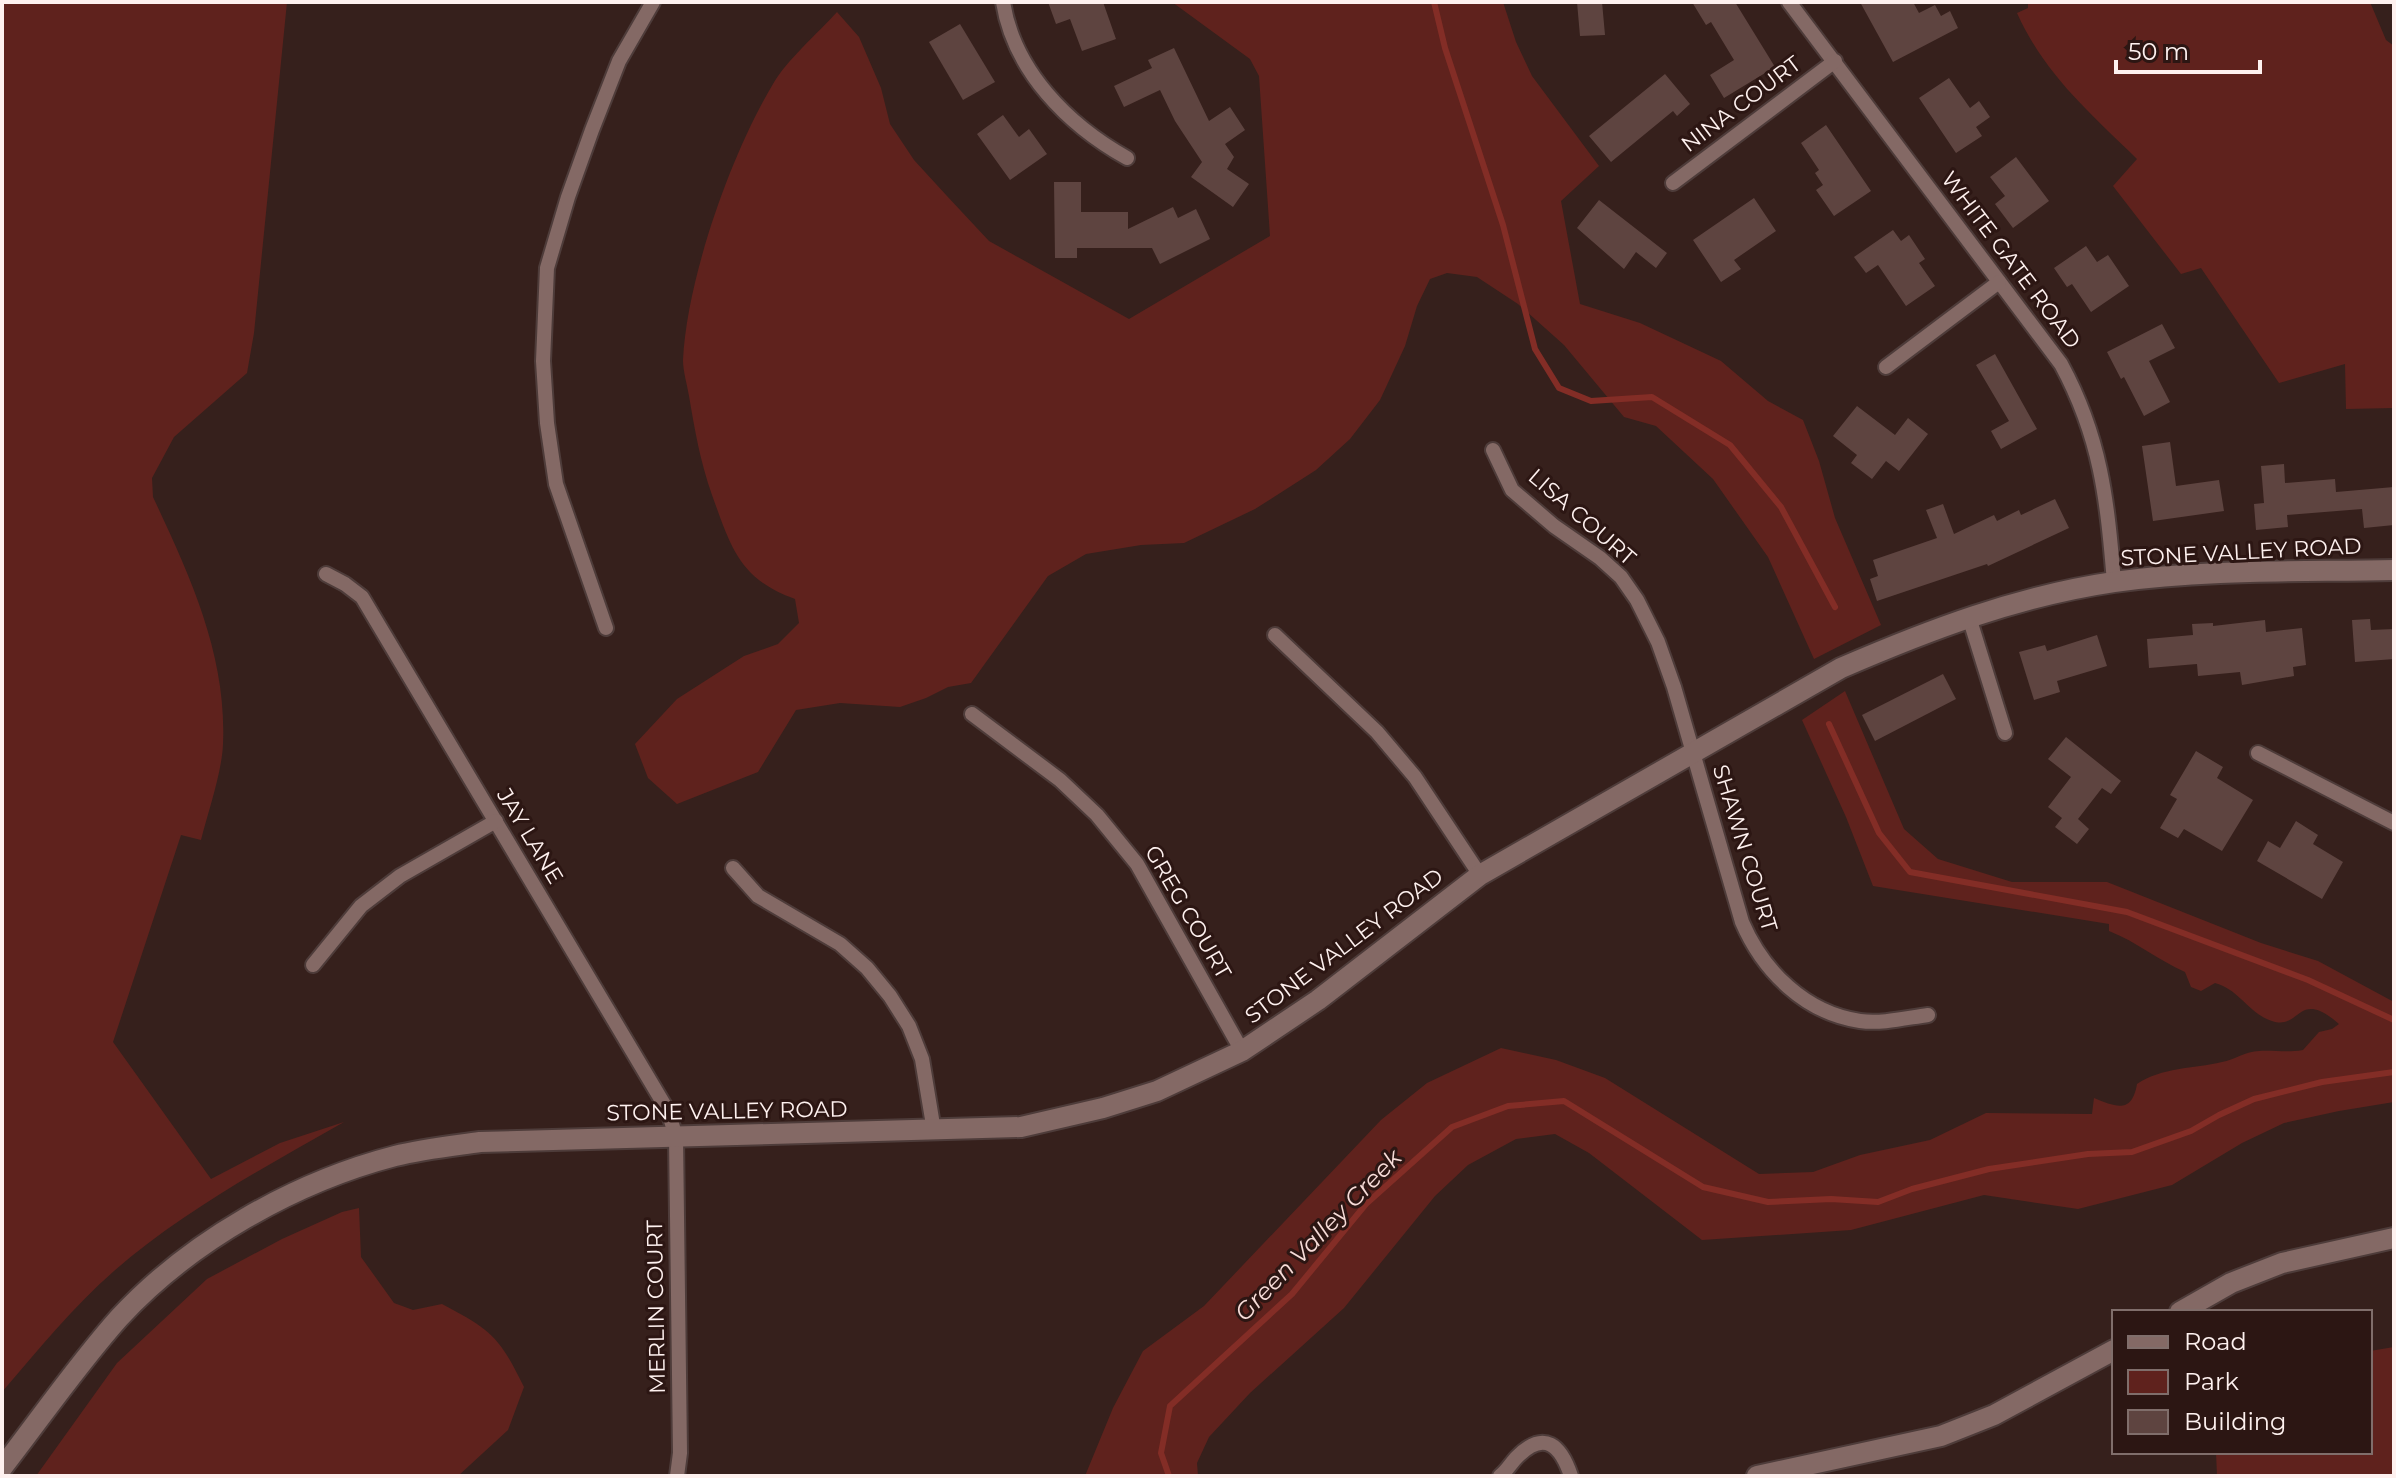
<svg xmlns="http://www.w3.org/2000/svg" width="2396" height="1478" font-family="Montserrat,sans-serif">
  <rect width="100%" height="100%" fill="#36201c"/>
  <g fill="#5f221d">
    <path d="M2,2h285l-33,331 -7,40 -73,64 -22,41 1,19c37,79 74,158 70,247 -1,28 -15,68 -22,96l-20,-5 -68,207 98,137 69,-36 64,-21c-79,45 -161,89 -230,149 -41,36 -76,79 -112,121v7z"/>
    <path d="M1172,2h331l13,40 16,34 67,90 -38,35 19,103 60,19 81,38 47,40 35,19 16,41 16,57 46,107 -67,34 -46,-102 -55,-78 -57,-53 -32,-9 -60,-72 -46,-41 -41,-27 -30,-4 -17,6 -13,27 -12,40 -25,54 -30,39 -34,31 -61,39 -71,34 -43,2 -55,9 -38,22 -77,107 -23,4 -22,11 -26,9 -60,-4 -44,7 -38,62 -81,32 -29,-26 -13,-34 42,-45 67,-43 34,-12 21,-21 -4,-24c-56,-20 -64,-52 -83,-104 -12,-34 -17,-64 -23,-99 -2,-12 -6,-25 -6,-36 4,-82 48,-206 90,-276 13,-23 45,-51 64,-72l22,25 22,51 9,36 24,36 33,36 42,45 140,78 141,-83 -11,-160 -9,-17z"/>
    <path d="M2028,2h342l16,38 8,6v362l-48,1 -1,-45 -66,19 -78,-115 -20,6 -68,-88 24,-27c-48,-47 -92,-84 -120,-146l11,-5z"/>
    <path d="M1845,691l59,138 34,30 74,23h95l154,61 57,18 76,41v100l-55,9 -55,12 -42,20 -70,42 -94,24 -94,-14 -133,35 -149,10 -113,-87 -34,-19 -39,5 -48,26 -33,31 -91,112 -94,85 -41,44 -12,26 1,13h-113l28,-68 30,-57 61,-45 177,-186 46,-37 74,-35 55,12 49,18 154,96 54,-2 47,-17 70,-15 56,-27 106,1 2,-16c22,9 38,16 43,-14 25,-17 56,-15 85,-22 12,-2 24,-11 37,-11 16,-1 27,2 44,-1l16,-18 13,-3 7,-5c-42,-37 -38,7 -67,-3 -23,-7 -33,-32 -57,-38l-14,8 -10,-4 -6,-15c-27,-12 -48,-30 -76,-41v-7l-236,-38 -27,-69 -44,-97z"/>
    <path d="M359,1208l2,49 33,46 19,7 29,-6c49,26 57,32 82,83l-16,43 -50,46h-422l81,-113 90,-84 75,-40 60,-27z"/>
    <path d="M2394,1347v129h-177l-1,-24h154v-101z"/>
  </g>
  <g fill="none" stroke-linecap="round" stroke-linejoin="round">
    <g stroke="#832d26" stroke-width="6">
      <path d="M1434,2l11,46 58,177 32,124 24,39 32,13 61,-4 78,48 51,62 54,100"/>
      <path d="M1829,724l50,109 31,39 217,40 181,68 86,40"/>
      <path d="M1169,1476l-8,-23 9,-47 122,-112 74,-90 86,-77 56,-21 56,-5 139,86 65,15 63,-3 47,3 34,-13 77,-20 99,-15 44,-2 59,-21 28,-16 35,-16 68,-17 72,-10"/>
    </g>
  </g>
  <g fill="#5e4440">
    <path d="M1048,2h55l13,37 -34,12 -12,-32 -14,5z"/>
    <path d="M1577,2h25l3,33 -25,1z"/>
    <path d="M1692,2h43l40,65 -51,31 -14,-23 24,-15 -23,-38 -5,3z"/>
    <path d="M1860,2h53l6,11 16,-8 6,11 9,-5 8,17 -65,34z"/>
    <path d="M960,24l35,58 -32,18 -34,-58z"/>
    <path d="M1174,48l35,73 21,-14 15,23 -20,14 9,13 -7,12 22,15 -16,23 -42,-30 11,-15 -27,-41 -15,-31 -36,17 -10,-21 38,-18 -4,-8z"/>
    <path d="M1665,74l25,30 -13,12 -4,-5 -62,51 -22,-26z"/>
    <path d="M1949,78l21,30 9,-7 11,16 -14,10 6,9 -26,17 -37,-55z"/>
    <path d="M1003,115l16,22 10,-8 18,25 -37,26 -33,-46z"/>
    <path d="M1826,125l45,66 -37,25 -18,-26 7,-5 -8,-12 4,-3 -18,-27z"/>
    <path d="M2016,157l33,44 -36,27 -18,-24 10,-8 -15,-19z"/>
    <path d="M1054,182h27v30h47v17l45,-22 5,11 18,-9 14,30 -50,25 -8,-16h-75v10h-22z"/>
    <path d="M1754,198l22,33 -42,29 7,9 -20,13 -28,-42z"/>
    <path d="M1599,200l68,53 -11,15 -20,-16 -12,17 -47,-41z"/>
    <path d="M1893,230l8,11 8,-6 16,24 -6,4 16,23 -29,20 -28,-41 -12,8 -12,-16z"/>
    <path d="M2086,246l11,16 11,-7 21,31 -38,26 -19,-28 -5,3 -13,-19z"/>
    <path d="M2162,324l13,24 -26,13 21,41 -26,14 -20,-39 -3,2 -14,-27z"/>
    <path d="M1995,354l42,75 -36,20 -10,-18 18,-10 -33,-56z"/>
    <path d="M1857,406l38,29 13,-17 20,16 -29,37 -13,-10 -14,18 -21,-16 6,-8 -24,-19z"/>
    <path d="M2170,442l6,44 43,-6 5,31 -71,10 -11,-75z"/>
    <path d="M2284,464l1,19 50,-4 1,13 58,-5v38l-30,3 -2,-19 -75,6 1,12 -32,3 -2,-26 10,-1 -3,-37z"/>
    <path d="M2055,499l14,29 -81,38 -1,-2 -110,37 -7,-22 8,-3 -5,-16 64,-22 -11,-28 17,-6 11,30 40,-19 3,6 22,-11 2,5z"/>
    <path d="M2370,619l1,11 23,-1v30l-39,3 -3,-42z"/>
    <path d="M2265,620l1,12 36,-4 4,37 -13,2 1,9 -52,9 -2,-13 -42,4 -1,-12 -48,4 -2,-29 46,-4 -1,-11 21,-1v3z"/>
    <path d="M2097,635l10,31 -50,15 3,11 -26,8 -15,-48 26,-7 2,6z"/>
    <path d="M1943,674l13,25 -81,42 -13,-26z"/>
    <path d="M2066,737l55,44 -10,13 -9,-6 -24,31 11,10 -12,15 -22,-17 7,-9 -14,-11 23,-30 -23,-18z"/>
    <path d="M2196,751l27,16 -6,11 36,22 -31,51 -38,-22 -6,9 -18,-10 17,-29 -7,-4z"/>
    <path d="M2296,821l22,14 -5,9 30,18 -21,37 -65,-38 11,-20 12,7z"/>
  </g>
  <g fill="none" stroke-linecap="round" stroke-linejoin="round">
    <defs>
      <g id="street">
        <path d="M1003,2c11,69 65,123 124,156"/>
        <path d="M1789,2l272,362c40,74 46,135 53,218"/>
        <path d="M1673,183l162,-122"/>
        <path d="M1886,367l113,-85"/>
        <path d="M1493,450l19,40 42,36 46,32 21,19 16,23 21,42 16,45 68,235c21,49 63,91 118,99 22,3 46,-3 68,-6"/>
        <path d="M326,574l19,10 17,13 306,514 8,26 4,316 -3,23"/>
        <path d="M1969,617l36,116"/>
        <path d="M606,628l-50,-144 -9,-61 -4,-62 4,-93 21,-71 24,-67 27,-69 34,-59"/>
        <path d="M1275,635l102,97 38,45 65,98"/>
        <path d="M972,714l88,66 37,35 40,49 105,187"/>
        <path d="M2258,753l136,70"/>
        <path d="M733,868l25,28 82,48 27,24 23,28 19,30 13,33 12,72"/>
        <path d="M313,965l48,-59 39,-30 96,-55"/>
        <path d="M1500,1476c7,-5 11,-13 17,-19 28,-28 44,-11 54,19"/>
      </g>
      <g id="secondary">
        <path d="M2180,1312l51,-29 51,-20 112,-25"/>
        <path d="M2,1468c38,-49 76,-104 117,-150 71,-77 176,-136 276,-162 28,-7 57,-10 85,-14l541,-15 82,-19 54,-17 85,-40 76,-51 162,-125 361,-207c88,-38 177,-72 273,-86 92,-13 187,-10 280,-12"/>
        <path d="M1757,1476l184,-40 53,-21 120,-65"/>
      </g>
    </defs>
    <use href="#street" stroke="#4e3c3a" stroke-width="18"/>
    <use href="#secondary" stroke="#4e3c3a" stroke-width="24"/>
    <use href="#street" stroke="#846965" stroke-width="14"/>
    <use href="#secondary" stroke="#846965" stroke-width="20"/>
  </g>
  <g text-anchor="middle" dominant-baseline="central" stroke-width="6" stroke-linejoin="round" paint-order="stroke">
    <g font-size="22" fill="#fef1ef" stroke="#2c1613">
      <text transform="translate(1741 104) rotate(-37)">NINA COURT</text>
      <text transform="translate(2011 260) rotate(53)">WHITE GATE ROAD</text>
      <text transform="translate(1582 517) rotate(41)">LISA COURT</text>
      <text transform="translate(2241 552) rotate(-3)">STONE VALLEY ROAD</text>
      <text transform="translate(530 836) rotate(59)">JAY LANE</text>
      <text transform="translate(1745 848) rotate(73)">SHAWN COURT</text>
      <text transform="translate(1188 912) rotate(60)">GREG COURT</text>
      <text transform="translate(1344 946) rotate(-37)">STONE VALLEY ROAD</text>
      <text transform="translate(727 1111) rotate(-1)">STONE VALLEY ROAD</text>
      <text transform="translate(656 1307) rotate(-91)">MERLIN COURT</text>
    </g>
    <g font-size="24" font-style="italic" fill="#f7dcd8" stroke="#2c1613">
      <text transform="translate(1318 1235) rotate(-46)">Green Valley Creek</text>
    </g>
  </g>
  <rect width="2396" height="1478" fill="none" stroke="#fef1ef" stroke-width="8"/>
  <rect x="2112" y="1310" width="260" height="144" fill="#2c1613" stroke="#806e6b" stroke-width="2"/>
  <rect x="2128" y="1336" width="40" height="12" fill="#846965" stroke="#806e6b" stroke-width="2"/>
  <text x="2184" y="1350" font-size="24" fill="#fef1ef">Road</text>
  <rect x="2128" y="1370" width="40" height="24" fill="#5f221d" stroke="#806e6b" stroke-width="2"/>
  <text x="2184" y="1390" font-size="24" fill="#fef1ef">Park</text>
  <rect x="2128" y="1410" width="40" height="24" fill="#5e4440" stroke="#806e6b" stroke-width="2"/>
  <text x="2184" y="1430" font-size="24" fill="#fef1ef">Building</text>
  <path d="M2116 60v12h144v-12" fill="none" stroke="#fef1ef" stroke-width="4"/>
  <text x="2128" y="60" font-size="24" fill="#fef1ef" stroke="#2c1613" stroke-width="6" paint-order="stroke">50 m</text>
</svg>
